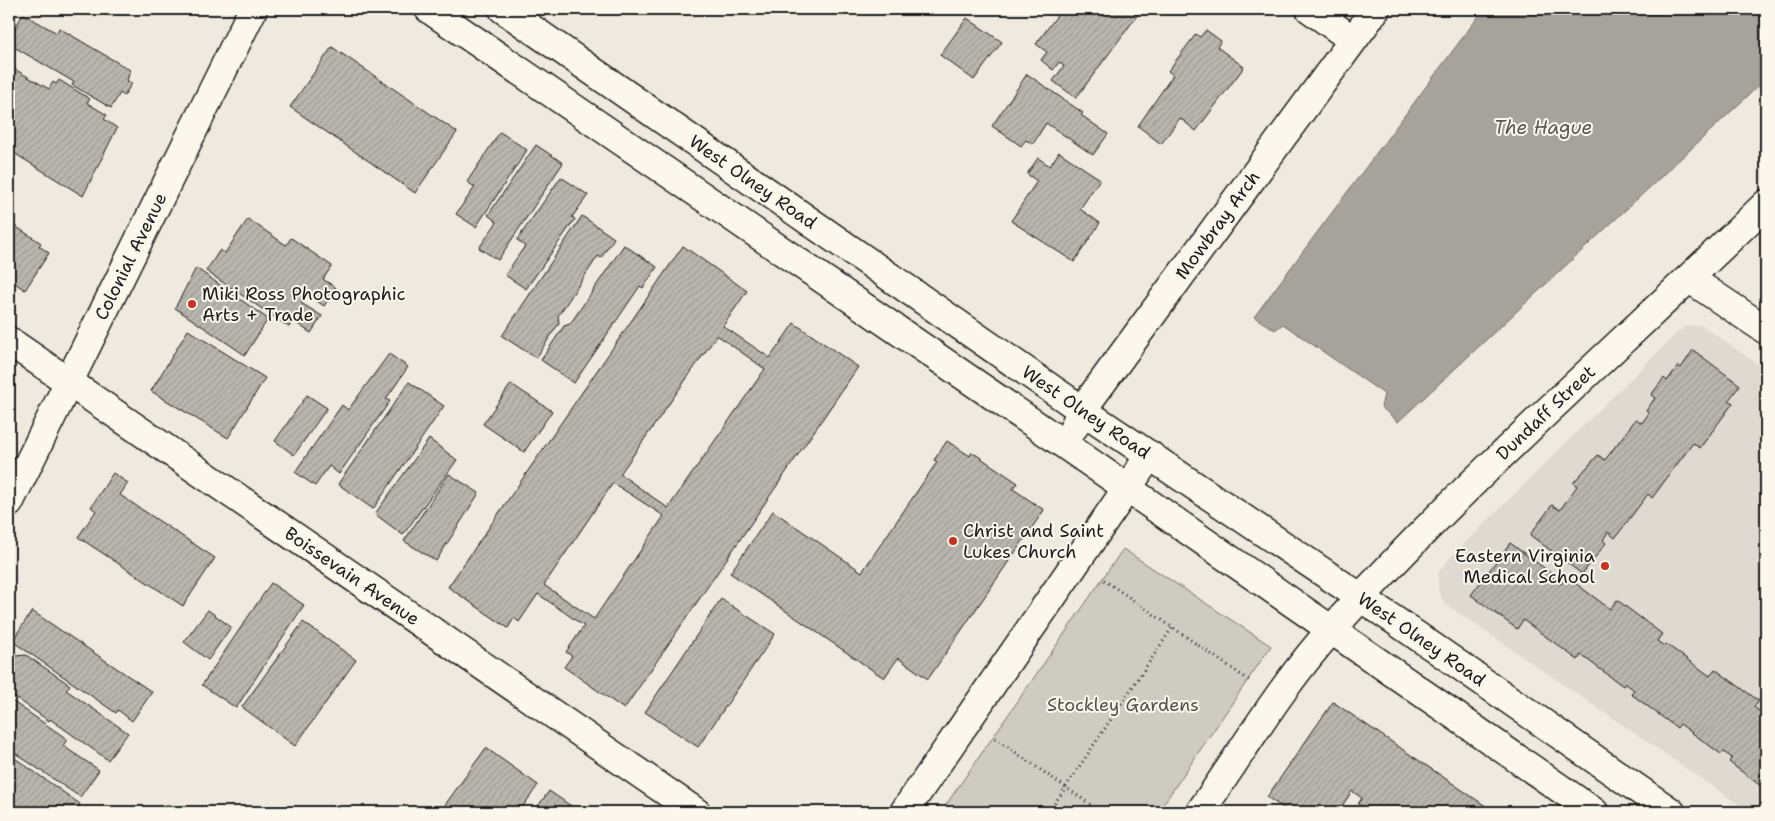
<svg xmlns="http://www.w3.org/2000/svg" width="1775" height="821" font-family="'Shantell Sans',sans-serif">
  <defs>
    <pattern id="building-hatch" width="6" height="6" patternUnits="userSpaceOnUse" patternTransform="scale(1.25)"><rect width="6" height="6" fill="#b9b6af"/><path d="M-1 1l2-2M0 6l6-6M5 7l2-2" fill="none" stroke="#9e9c96"/></pattern>
  </defs>
  <rect width="100%" height="100%" fill="#eeeadf"/>
  <filter id="ink" filterUnits="userSpaceOnUse"><feTurbulence type="fractalNoise" baseFrequency=".02" numOctaves="2"/><feDisplacementMap in="SourceGraphic" scale="10" xChannelSelector="R" yChannelSelector="G"/><feConvolveMatrix kernelMatrix="1 2 1 2 8 2 1 2 1" color-interpolation-filters="sRGB"/></filter>
  <g filter="url(#ink)">
    <path fill="#dedad1" d="M1701,325l65,45v442h-16l-306,-209 -6,-14v-16l11,-14 228,-226 9,-7z"/>
    <path fill="#ceccc2" stroke="#75746f" d="M1123,549l148,97 -113,166h-217z"/>
    <path fill="#a6a39d" stroke="#6f6d69" d="M1484,9h282v70l-368,343 -17,-15 3,-13 -101,-70 -8,6 -21,-13z"/>
    <g fill="url(#building-hatch)" stroke="#1c1c1c" fill-rule="evenodd">
      <path d="M1062,9h80l-66,89 -23,-17 11,-15 -5,-4 -6,8 -12,-10 6,-8 -11,-8z"/>
      <path d="M23,14l34,19 2,-5 71,42 -3,11 5,2 -8,13 -4,-3 -9,15 -39,-23 2,-3 -65,-38v-5z"/>
      <path d="M967,18l35,24 -28,38 -34,-25z"/>
      <path d="M1206,30l15,11 -4,6 27,20 -48,64 -16,-13 -19,26 -23,-18 35,-51 -5,-4 28,-37 4,3z"/>
      <path d="M332,47l125,85 -42,61 -125,-86z"/>
      <path d="M9,66l40,23 4,-7 3,2 3,-4 31,19 -3,4 20,12 -3,4 13,9 -34,68 -74,-46 4,-9 -4,-2z"/>
      <path d="M1027,74l56,39 -2,2 27,19 -15,21 -47,-32 -13,21 -7,-4 -5,6 -29,-20z"/>
      <path d="M500,132l27,18 -51,77 -20,-13 19,-27 -8,-5z"/>
      <path d="M536,145l27,18 -65,97 -19,-12 18,-26 -9,-7z"/>
      <path d="M1059,152l41,27 -20,30 20,14 -26,39 -63,-41 26,-40 -10,-7 11,-16 12,8z"/>
      <path d="M561,177l27,18 -16,22 3,2 -49,70 -21,-14 20,-29 -8,-6z"/>
      <path d="M582,216l32,22 -13,20 -3,-2 -40,60 1,7 -23,35 -34,-22z"/>
      <path d="M248,219l38,26 5,-7 41,28 -9,13 13,9 -12,18 -17,-12 -6,9 21,13 -11,17 -18,-12 -4,6 -83,-56 14,-21 5,3z"/>
      <path d="M9,222l32,21 -2,3 10,7 -24,37 -16,-11z"/>
      <path d="M624,245l33,22 -14,21 -3,-2 -66,97 -33,-23 23,-34 6,-2z"/>
      <path d="M683,246l64,45 -24,35 47,32 24,-35 64,44 -234,342 -60,-42 8,-11 -6,-4 18,-26 -46,-32 -19,28 -5,-4 -6,10 -60,-41zM717,335l48,34 -97,139 -48,-34zM613,483l51,33 -70,103 -50,-34z"/>
      <path d="M196,268l72,51 -23,36 -70,-47z"/>
      <path d="M188,330l77,48 -37,60 -77,-47z"/>
      <path d="M1693,350l47,35 -11,15 4,3 -33,45 -7,-5 -41,55 -4,-4 -33,44 -7,-6 -5,8 3,3 -24,31 -52,-39 22,-30 8,5 17,-24 -4,-3 25,-28 7,5 31,-41 6,4 7,-10 -3,-2 9,-13 -4,-3 13,-17 3,3 11,-15 3,2z"/>
      <path d="M389,354l19,13 -22,32 4,2 -51,73 -10,-8 -14,20 -20,-14 47,-67 6,5z"/>
      <path d="M409,382l35,24 -71,103 -35,-25z"/>
      <path d="M511,384l41,27 -28,41 -41,-28z"/>
      <path d="M307,395l20,13 -33,47 -19,-14z"/>
      <path d="M429,439l28,21 -54,75 -28,-21z"/>
      <path d="M947,441l23,15 2,-4 46,31 -5,6 31,21 -116,169 -30,-21 -14,20 -154,-105 43,-62 89,61 75,-110 -3,-2z"/>
      <path d="M113,473l15,10 -8,12 95,63 -32,48 -105,-69 18,-26 -5,-4z"/>
      <path d="M449,474l30,19 -43,68 -32,-20z"/>
      <path d="M1510,543l45,33 -2,2 8,6 6,-7 43,32 7,-9 45,34 -5,7 7,5 2,-2 44,32 5,-7 44,32 -5,6 9,7 3,-3v79l-37,-28 3,-4 -8,-6 -3,2 -41,-30 -3,4 -46,-34 3,-4 -9,-7 -2,3 -42,-31 -3,5 -55,-40 -6,9 -46,-34z"/>
      <path d="M271,583l33,22 -68,103 -34,-23z"/>
      <path d="M721,599l54,35 -77,113 -53,-35z"/>
      <path d="M208,610l23,17 -23,33 -24,-18z"/>
      <path d="M32,611l120,81 -20,29 -14,-11 -2,3 -104,-72z"/>
      <path d="M303,622l53,38 -61,86 -53,-39z"/>
      <path d="M26,655l44,30 -4,5 62,43 -20,27 -58,-41 -1,2 -40,-28v-29l6,-8z"/>
      <path d="M9,699l58,40 -4,7 36,24 -19,27 -71,-48z"/>
      <path d="M1333,702l157,107 -3,3h-117l-12,-8 4,-6 -10,-7 -14,21h-49l-22,-15z"/>
      <path d="M486,748l52,37 -19,27h-72l-5,-3z"/>
      <path d="M9,754l71,50 -5,8h-66z"/>
      <path d="M549,791l31,21h-46z"/>
    </g>
    <g fill="none" stroke-linecap="round" stroke-linejoin="round">
      <defs>
        <g id="minor">
          <path d="M429,9l636,436 529,367"/>
          <path id="s1" d="M503,9l579,401 315,212 274,190"/>
          <path d="M1310,9l43,31"/>
          <path d="M1690,279l76,51"/>
          <path id="s2" d="M9,341l687,471"/>
          <path id="s3" d="M1074,427l8,-17 294,-401"/>
          <path id="s4" d="M9,503l244,-494"/>
          <path d="M904,812l246,-357"/>
          <path id="s5" d="M1200,812c43,-61 82,-128 132,-183 135,-151 290,-284 434,-425"/>
        </g>
      </defs>
      <use href="#minor" stroke="#1c1c1c" stroke-width="31"/>
      <g stroke="#1c1c1c" stroke-width="3" stroke-dasharray="1 4" stroke-linecap="butt">
        <path d="M1104,580l146,101"/>
        <path d="M995,738l106,74"/>
        <path d="M1049,812l123,-184"/>
      </g>
      <use href="#minor" stroke="#fbf7ec" stroke-width="28"/>
    </g>
  </g>
  <g fill="#c8321e" stroke="#fbf7ec" stroke-width="2">
    <circle cx="192" cy="304" r="5"/>
    <circle cx="953" cy="541" r="5"/>
    <circle cx="1605" cy="566" r="5"/>
  </g>
  <g text-anchor="middle" dominant-baseline="central" stroke-width="4" stroke-linejoin="round" paint-order="stroke">
    <g font-size="18" fill="#1c1c1c" stroke="#fbf7ec">
      <text stroke="none"><textPath href="#s1" startOffset="304">West Olney Road</textPath></text>
      <text stroke="none"><textPath href="#s3" startOffset="248">Mowbray Arch</textPath></text>
      <text stroke="none"><textPath href="#s4" startOffset="275">Colonial Avenue</textPath></text>
      <text stroke="none"><textPath href="#s1" startOffset="709">West Olney Road</textPath></text>
      <text stroke="none"><textPath href="#s5" startOffset="530">Dundaff Street</textPath></text>
      <text stroke="none"><textPath href="#s2" startOffset="416">Boissevain Avenue</textPath></text>
      <text stroke="none"><textPath href="#s1" startOffset="1114">West Olney Road</textPath></text>
    </g>
    <g font-size="18" fill="#1c1c1c" stroke="#fbf7ec" text-anchor="start">
      <text x="202" y="294">Miki Ross Photographic<tspan x="202" dy="21">Arts + Trade</tspan></text>
      <text x="963" y="531">Christ and Saint<tspan x="963" dy="21">Lukes Church</tspan></text>
      <text x="1595" y="556" text-anchor="end">Eastern Virginia<tspan x="1595" dy="21">Medical School</tspan></text>
    </g>
    <g font-size="18" fill="#51514e" stroke="#fbf7ec">
      <text x="1123" y="705">Stockley Gardens</text>
    </g>
    <g font-size="19" font-style="italic" fill="#5a5956" stroke="#fbf7ec">
      <text x="1543" y="127">The Hague</text>
    </g>
  </g>
  <rect width="1775" height="821" fill="none" stroke="#fbf7ec" stroke-width="30"/>
  <rect x="15" y="15" width="1745" height="791" fill="none" stroke="#1c1c1c" stroke-width="2" filter="url(#ink)"/>
</svg>
